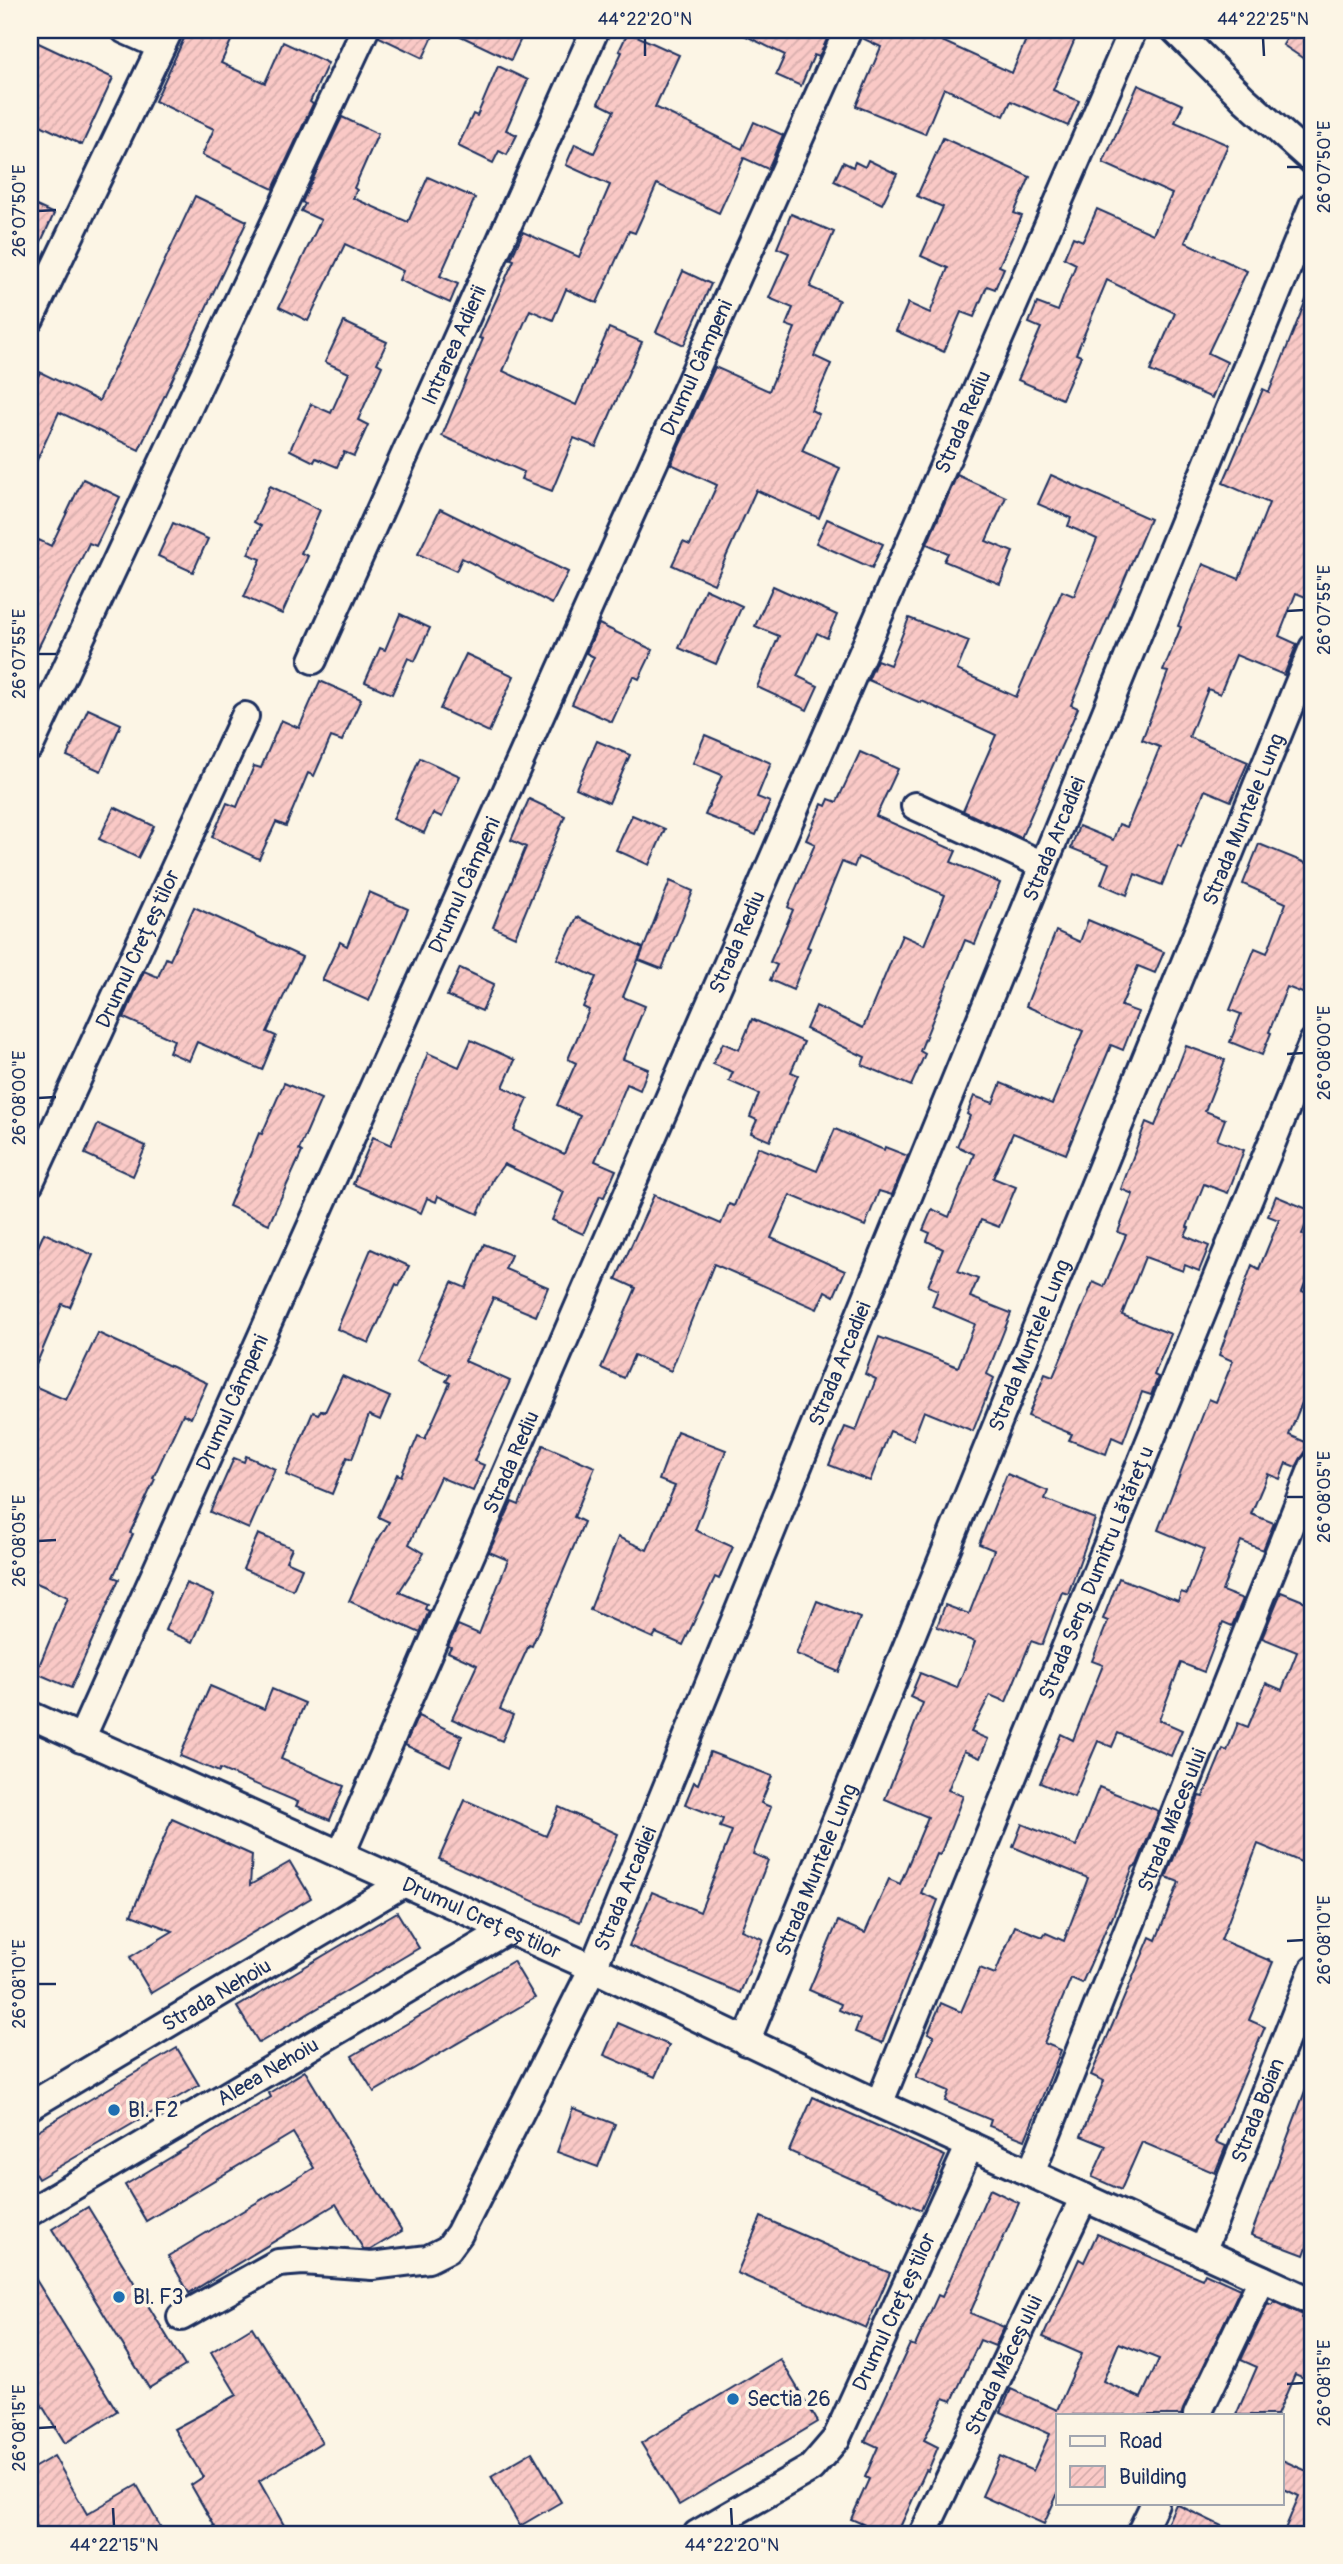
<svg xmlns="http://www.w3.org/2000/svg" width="1343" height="2564" font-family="Pangolin,sans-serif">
  <defs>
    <pattern id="building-hatch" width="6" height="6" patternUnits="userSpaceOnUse" patternTransform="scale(1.75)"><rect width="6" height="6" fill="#fac9c6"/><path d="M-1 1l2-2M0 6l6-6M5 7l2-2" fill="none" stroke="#d6adac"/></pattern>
  </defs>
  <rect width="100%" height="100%" fill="#fcf5e5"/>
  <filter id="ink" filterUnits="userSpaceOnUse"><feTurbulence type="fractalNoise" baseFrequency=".0143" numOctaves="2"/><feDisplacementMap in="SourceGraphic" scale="14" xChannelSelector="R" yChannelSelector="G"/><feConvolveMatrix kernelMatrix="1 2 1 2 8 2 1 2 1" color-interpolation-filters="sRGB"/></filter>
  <g filter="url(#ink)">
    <g fill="url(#building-hatch)" stroke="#1b2f5e" stroke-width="2" fill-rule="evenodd">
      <path d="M188,30h48l-15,33 44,20 18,-41 45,21 -18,39 3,2 -40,85 -71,-34 12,-26 -59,-28z"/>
      <path d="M381,30h55l-13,28 -44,-21z"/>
      <path d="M448,30h77l-14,30z"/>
      <path d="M734,30h97l-12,27 -5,-2 -13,31 -25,-11 9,-20z"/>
      <path d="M864,30h83l-5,11 70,32 18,-43h49l-26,60 26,11 -11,25 -57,-25 -7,15 -60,-28 -19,46 -69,-28 25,-59 -19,-9z"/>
      <path d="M1292,30h21v35l-30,-20z"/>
      <path d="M628,32l51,23 -24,52 87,42 12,-27 29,13 -15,34 -24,-11 -25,55 -62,-29 -22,49 -6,-2 -32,72 -31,-14 -13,31 -23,-10 -27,61 73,34 33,-77 33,14 -46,105 -22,-9 -22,53 -31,-12 3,-7 -82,-36 41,-97 -4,-1 35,-78 -3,-1 12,-27 56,25 31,-72 -44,-20 9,-21 19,9 20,-42 -16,-8 24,-51 -3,-1z"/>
      <path d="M30,39l83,39 -31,67 -52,-25z"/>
      <path d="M498,66l30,14 -22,50 11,5 -10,20 -8,-4 -6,12 -35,-17 15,-32 4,2z"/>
      <path d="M1138,85l45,20 -8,17 53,23 -43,97 62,29 -39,82 19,9 -15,36 -62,-27 25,-58 -68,-33 -31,74 5,2 -19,43 -44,-19 23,-52 -12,-5 8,-20 21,8 18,-47 -12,-6 9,-21 10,4 14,-32 56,25 19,-40 -69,-31z"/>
      <path d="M342,117l36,17 -24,54 3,2 -4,8 55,24 20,-45 47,21 -35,78 18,8 -8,19 -51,-23 4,-9 -58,-27 -37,77 -29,-14 42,-87 -20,-9 4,-7 -3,-2z"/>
      <path d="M943,138l87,39 -16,36 8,3 -23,50 5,2 -9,21 -8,-3 -13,31 -13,-5 -17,40 -48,-21 12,-28 22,10 18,-45 -27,-12 22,-49 -26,-11z"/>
      <path d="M868,160l29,14 -15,30 -48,-23 9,-19 10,5 2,-5 10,5z"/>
      <path d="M195,196l52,25 -108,229 -80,-38 -29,63v-66l6,-14 -5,-3 9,-20 59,29z"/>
      <path d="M30,203l24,11 -24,51z"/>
      <path d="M791,214l43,18 -24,55 29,13 -25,56 17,8 -20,46 8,4 -17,37 38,17 -21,50 -63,-28 -42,94 -42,-19 11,-23 7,3 27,-60 -46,-21 44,-97 54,24 26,-63 -9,-3 7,-17 -24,-10 20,-45 -12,-5z"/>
      <path d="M683,271l28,13 -27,61 -28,-13z"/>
      <path d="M1312,285l1,300 -5,13 -12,-5 -17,43 18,8 -13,31 -48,-20 -16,39 -12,-5 -19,48 59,25 -17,39 -26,-11 -24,57 -3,-2 -16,40 -27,-11 -8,21 -26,-11 8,-21 -38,-15 8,-22 34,14 6,-16 8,3 33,-80 -18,-7 26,-68 -5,-1 18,-44 -3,-1 25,-62 36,15 30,-76 -46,-20 40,-94 6,3z"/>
      <path d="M344,322l43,20 -10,21 5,3 -24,54 10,5 -14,31 -10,-4 -7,15 -21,-9 -2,4 -24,-12 21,-46 20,9 18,-40 -24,-11z"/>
      <path d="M957,475l49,22 -20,44 27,11 -13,32 -56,-23 4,-8 -21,-9z"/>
      <path d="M1051,475l99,44 -79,186 7,3 -57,130 -58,-27 33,-76 -74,-34 -1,2 -53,-23 9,-20 13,5 19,-47 60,23 -12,29 59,27 46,-106 12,5 23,-57 -29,-13 3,-8 -33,-14z"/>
      <path d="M83,479l37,18 -24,49 -7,-3 -59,122v-106l9,-19 12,6z"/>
      <path d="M270,486l50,24 -19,43 7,3 -26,58 -38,-17 17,-38 -13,-5 13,-28 -7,-4z"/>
      <path d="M440,509l128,63 -16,32 -90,-46 -6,13 -38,-17z"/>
      <path d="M827,519l56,25 -11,24 -56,-25z"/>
      <path d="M173,523l35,16 -15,33 -35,-16z"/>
      <path d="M773,586l64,29 -10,23 -10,-5 -20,43 21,10 -11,24 -50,-23 22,-51 -24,-10z"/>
      <path d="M705,589l37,17 -26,58 -37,-16z"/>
      <path d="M400,614l30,14 -15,33 -7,-3 -16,36 -27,-12 15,-34 5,2z"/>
      <path d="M599,624l54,26 -14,29 -6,-3 -21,46 -40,-18 22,-47 -8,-4z"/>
      <path d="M466,654l48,22 -25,56 -49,-23z"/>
      <path d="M320,681l41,18 -19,42 -11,-4 -17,39 -6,-3 -22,53 -10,-4 -17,37 -47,-22 15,-34 10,4 17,-41 7,2 20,-48 18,8z"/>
      <path d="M88,709l33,15 -20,47 -34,-15z"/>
      <path d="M705,735l66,28 -14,34 13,5 -14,33 -51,-20 17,-40 -29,-12z"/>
      <path d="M597,741l33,14 -21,48 -33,-15z"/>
      <path d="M860,752l38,17 -22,47 80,35 -5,11 49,21 -25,61 -10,-4 -45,111 5,3 -14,32 -49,-21 3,-8 -59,-28 10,-23 47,22 39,-93 22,10 21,-50 -87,-38 -4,10 -12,-5 -35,85 3,1 -17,42 -23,-10 7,-15 -7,-3 23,-52 -5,-3 27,-63 -9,-4 16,-36 4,2 3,-7 8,3z"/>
      <path d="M420,758l40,18 -18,41 -9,-4 -9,20 -31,-14z"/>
      <path d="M529,799l36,17 -50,121 -22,-10 33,-80 -15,-7z"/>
      <path d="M114,807l40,19 -16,32 -39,-19z"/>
      <path d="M632,815l33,14 -16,36 -33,-15z"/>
      <path d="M1259,844l54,22v131l-26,-10 -18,45 2,1 -9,22 -32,-13 11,-28 -11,-4 25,-62 12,5 19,-50 -43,-19z"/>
      <path d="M670,881l23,10 -31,78 -23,-9z"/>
      <path d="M369,892l39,17 -39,92 -47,-21 18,-38 7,4z"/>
      <path d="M194,907l108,50 -35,75 9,4 -14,34 -65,-28 -8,19 -20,-9 5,-12 -50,-22 20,-47 14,6 8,-19 4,2z"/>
      <path d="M577,917l66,31 -20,49 22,9 -22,53 25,10 -8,21 -13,-6 -32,77 21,9 -12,27 -4,-1 -17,38 -31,-14 12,-28 -60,-28 -11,15 -15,35 -40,-18 -2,6 -9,-4 -6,15 -68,-29 20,-47 18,8 37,-92 31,14 12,-27 44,20 -12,27 25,12 -14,31 50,24 16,-38 -23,-11 19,-42 -8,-4 21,-49 -6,-3 13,-30 -39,-18z"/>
      <path d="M1088,920l76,32 -9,21 -17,-7 -17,40 17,6 -15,38 -12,-5 -45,109 -53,-21 -20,45 23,9 -17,40 -18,-7 -23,51 20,8 -8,18 41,16 -24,61 7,4 -21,53 -49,-20 -11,29 -23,-9 -20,50 -41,-16 16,-38 11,4 20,-52 -11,-5 14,-37 79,30 17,-43 -43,-18 6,-16 -10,-4 15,-37 -16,-8 3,-8 -7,-3 9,-21 17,8 25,-63 -17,-8 13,-30 -3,-2 7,-18 19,7 8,-20 51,21 31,-73 -57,-25 30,-75 24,11z"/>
      <path d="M460,968l34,16 -12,27 -35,-15z"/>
      <path d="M752,1019l52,23 -13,30 7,3 -28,66 -19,-8 6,-13 -7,-3 9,-23 -30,-13 4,-9 -20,-8 10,-21 16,7z"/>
      <path d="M1186,1046l39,14 -20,51 20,8 -8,21 27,10 -16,43 -24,-9 -17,43 2,1 -4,8 24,10 -10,25 -14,-6 -2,6 -38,-14 -23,58 49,19 -17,41 4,2 -7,18 -9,-3 -19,50 -11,-5 -6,17 -37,-14 3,-6 -44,-18 17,-42 8,3 40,-95 11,5 22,-52 -8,-3 15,-38 -12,-5 25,-67 9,4z"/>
      <path d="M284,1083l37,16 -22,51 3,2 -33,72 -40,-18 30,-73 3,1z"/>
      <path d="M98,1124l48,22 -13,30 -48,-22z"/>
      <path d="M835,1129l49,21 1,-3 23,9 -16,39 -13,-4 -14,35 -75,-31 -19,43 74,33 -11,25 -9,-5 -8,18 -103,-45 -43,107 -37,-16 -10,23 -23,-10 35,-80 -20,-9 38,-84 67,29 8,-20 5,2 24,-59 59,24z"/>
      <path d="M1276,1196l36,15 -10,23 11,5v23l-11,29 11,5v79l-24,60 21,9 -14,23 -10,-4 -6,16 -12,-5 -17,40 23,9 -11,27 -22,-9 -19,50 21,8 -11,27 -9,-4 -19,50 -23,-9 -22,57 23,10 -11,26 -53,-23 -6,14 -14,-6 -24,56 -34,-14 21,-49 12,6 30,-75 -11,-4 16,-40 -5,-2 16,-41 59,23 3,-9 6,2 17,-45 -46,-19 51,-131 7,3 17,-41 -14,-6 33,-90 7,4 20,-49 -11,-4z"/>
      <path d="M44,1233l49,22 -23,52 -8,-3 -32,75v-114z"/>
      <path d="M484,1244l27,11 -6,14 43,18 -12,29 -43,-18 -28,63 45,20 -36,80 10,4 -11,26 -33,-14 -31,67 15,9 -25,39 28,12 -2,5 4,2 -9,22 -71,-32 23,-51 17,-28 -11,-5 19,-43 4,2 17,-40 7,3 25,-56 -4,-2 4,-6 -33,-15 35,-78 14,6z"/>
      <path d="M371,1249l38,17 -10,20 -3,-2 -27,59 -32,-14z"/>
      <path d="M98,1333l109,50 -16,35 -8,-4 -30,64 2,1 -25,54 3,1 -20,43 6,2 -48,109 -35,-15 32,-76 -38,-17v-196l36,16z"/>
      <path d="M342,1376l48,21 -10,23 -11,-5 -17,44 -5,-2 -15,37 -46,-19 27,-63 5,2 3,-4 4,2z"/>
      <path d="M677,1431l49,19 -31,80 38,17 -14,32 -4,-2 -32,68 -27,-12 -3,5 -63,-28 28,-73 29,13 28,-64 -16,-6z"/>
      <path d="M543,1445l52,22 -21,50 10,5 -52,124 -3,-1 -29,64 13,6 -11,26 -50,-22 25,-54 -29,-13 3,-5 -3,-1 10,-21 21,9 29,-74 -19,-8 23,-50 7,3z"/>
      <path d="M246,1456l29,13 -26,60 -39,-17 24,-54 10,4z"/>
      <path d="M1007,1474l41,17 -3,8 50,20 -27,75 -6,-2 -20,53 -11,-4 -25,61 -16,-7 -19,37 17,7 -8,19 -16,-7 -16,39 15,6 -23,59 -3,-1 -16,39 17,7 -56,143 -27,-11 5,-13 -21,-9 2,-6 -32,-14 29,-69 27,12 24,-54 11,5 28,-67 -43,-18 38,-96 -13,-6 10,-24 37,15 18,-46 -38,-15 8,-22 24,9 25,-64 -15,-6z"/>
      <path d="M258,1534l34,14 -6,13 16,7 -9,22 -50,-21z"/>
      <path d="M186,1583l28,12 -21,47 -28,-12z"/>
      <path d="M1281,1592l32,13v262l-55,-23 -37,96 52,22 -24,58 16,7 -49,115 10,4 -11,27 -73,-31 -21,48 -29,-13 14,-31 -25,-10 23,-55 -13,-6 59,-138 6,3 23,-58 -13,-5 33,-81 4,1 20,-48 4,2 11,-28 10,4 18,-44 16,7 15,-38 -35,-14z"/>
      <path d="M817,1601l43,17 -21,54 -43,-18z"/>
      <path d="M210,1686l54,23 8,-20 33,14 -24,56 63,27 -14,34 -34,-14 2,-4 -78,-33 -1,3 -39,-16z"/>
      <path d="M418,1716l44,20 -12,30 -45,-21z"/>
      <path d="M710,1752l62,24 -11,27 10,4 -18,47 15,6 -27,70 22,9 -23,54 -111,-47 23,-54 48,20 32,-81 -12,-4 3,-8 -38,-15 9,-22 4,2z"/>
      <path d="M1099,1787l60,24 -22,54 -4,2 -22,54 -1,-1 -28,63 -11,-5 -27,65 17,7 -36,90 -36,-14 2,-6 -46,-19 4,-10 -33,-14 18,-41 -6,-3 13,-30 20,9 19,-44 15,6 20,-48 28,11 3,-4 18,8 24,-63 -75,-31 9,-23 54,22z"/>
      <path d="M465,1800l81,36 13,-29 59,27 -38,88 -141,-63z"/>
      <path d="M172,1819l80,36 -2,30 40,-23 21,36 -160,95 -21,-36 43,-26 -42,-16z"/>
      <path d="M397,1912l22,36 -160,95 -22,-36z"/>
      <path d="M513,1961l22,37 -161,94 -22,-36z"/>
      <path d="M618,2023l51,22 -14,32 -51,-22z"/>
      <path d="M177,2048l22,37 -161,94 -8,-14v-30z"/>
      <path d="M305,2071l97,160 -32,19h-6l-28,-46 -147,89 -21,-37 146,-88 -21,-35 -147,88 -21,-36 146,-88 -2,-4z"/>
      <path d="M1311,2075l2,1v155l-9,24 -53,-20z"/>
      <path d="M813,2097l132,59 -24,54 -132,-59z"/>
      <path d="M573,2108l42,16 -17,43 -41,-15z"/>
      <path d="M990,2189l29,14 -49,110 34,14 -9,19 -15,-6 -28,61 -8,-3 -20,42 14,7 -10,24 -2,-1 -29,64h-11l-35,-15 18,-40 -4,-2 13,-30 -13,-6 45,-97 5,2 23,-51 4,2z"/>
      <path d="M88,2207l97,159 -36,22 -97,-159z"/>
      <path d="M761,2217l129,56 -24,55 -129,-55z"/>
      <path d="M1097,2234l105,45 3,-6 35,16 -59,126h-123v78l-14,31 -62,-28 18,-40 33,15 17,-37 -49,-22 10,-23 46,21 25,-56 -39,-17 36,-78 5,3zM1119,2343l40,16 -18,39 -38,-17z"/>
      <path d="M30,2270l87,141 -52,32 -35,-57z"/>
      <path d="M1274,2301l29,14 -1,3 11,5v59l-18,-8 -18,41h-41l21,-48 -16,-7 27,-57 4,2z"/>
      <path d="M252,2327l70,115 -63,39 30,53h-70l-28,-49 12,-8 -29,-48 63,-34 -26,-43z"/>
      <path d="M780,2359l38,63 -139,83 -38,-62z"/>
      <path d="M532,2452l29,50 -41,24 -29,-50z"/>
      <path d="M54,2456l33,58 50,-29 23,41 -14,8h-105l-11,-20v-44z"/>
      <path d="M1282,2460l27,12 4,-9v71h-30l16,-38 -17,-8z"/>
      <path d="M1176,2504l62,30h-50l-21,-10z"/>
    </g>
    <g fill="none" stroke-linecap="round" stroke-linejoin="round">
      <defs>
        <g id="street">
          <path d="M125,30l36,16"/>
          <path d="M1175,30l69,69 69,62"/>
          <path d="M30,319l139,-289"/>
          <path id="s1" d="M313,660l282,-630"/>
          <path d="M30,746l335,-716"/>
          <path d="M915,806l128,59"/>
          <path id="s2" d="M30,1182l215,-466"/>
          <path id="s3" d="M30,1715l563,253 286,136 434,198"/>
          <path id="s4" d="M81,1739l767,-1709"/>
          <path id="s5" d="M341,1854l792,-1824"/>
          <path id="s6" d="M746,2042l567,-1394"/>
          <path id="s7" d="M879,2104l434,-1062"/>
          <path id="s8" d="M30,2106l374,-223"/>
          <path id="s9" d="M1031,2173l282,-706"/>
          <path id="s10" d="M30,2212l477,-282"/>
          <path id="s11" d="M1202,2252l111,-282"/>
          <path id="s12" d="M181,2317l97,-54 25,-2 69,5 56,-7 20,-10 11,-15 134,-266 720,-1763"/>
          <path d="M1197,2415l65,-136"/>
          <path id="s13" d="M697,2534l114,-66 25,-29 134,-294"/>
          <path id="s14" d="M923,2534l161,-337"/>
          <path d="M1140,2534l15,-31"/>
        </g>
      </defs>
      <use href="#street" stroke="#1b2f5e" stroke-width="32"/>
      <use href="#street" stroke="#fcf5e5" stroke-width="26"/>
    </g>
  </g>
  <path fill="none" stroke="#1b2f5e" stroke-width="2.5" d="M645,38v18M1263,38l1,18M1287,167h17M38,211l18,-1M1287,611l17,-1M38,654h18M1287,1054l17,-1M38,1098l18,-1M1287,1497h17M38,1541l18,-1M1287,1941l17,-1M38,1984h18M1287,2384l17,-1M38,2428l18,-1M113,2508l1,18M731,2508l1,18"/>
  <g fill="#1f6fb2" stroke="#fcf5e5" stroke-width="2.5">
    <circle cx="114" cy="2110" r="7"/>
    <circle cx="119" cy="2297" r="7"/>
    <circle cx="733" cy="2399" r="7"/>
  </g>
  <g text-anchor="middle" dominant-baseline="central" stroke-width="7" stroke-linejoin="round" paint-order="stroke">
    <g font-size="21" fill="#1b2f5e" stroke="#fcf5e5">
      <text stroke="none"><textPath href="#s1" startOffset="345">Intrarea Adierii</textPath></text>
      <text stroke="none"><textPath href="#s4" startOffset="1503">Drumul Câmpeni</textPath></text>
      <text stroke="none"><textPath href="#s5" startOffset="1561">Strada Rediu</textPath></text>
      <text stroke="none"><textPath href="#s6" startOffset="1320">Strada Muntele Lung</textPath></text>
      <text stroke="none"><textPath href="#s12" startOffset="1820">Strada Arcadiei</textPath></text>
      <text stroke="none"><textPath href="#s4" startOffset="936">Drumul Câmpeni</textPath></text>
      <text stroke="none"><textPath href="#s5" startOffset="994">Strada Rediu</textPath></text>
      <text stroke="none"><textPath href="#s2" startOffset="257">Drumul Crețeștilor</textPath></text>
      <text stroke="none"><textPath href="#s6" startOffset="752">Strada Muntele Lung</textPath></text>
      <text stroke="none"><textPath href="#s12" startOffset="1253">Strada Arcadiei</textPath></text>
      <text stroke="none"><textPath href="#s4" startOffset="369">Drumul Câmpeni</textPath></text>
      <text stroke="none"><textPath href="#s5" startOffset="427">Strada Rediu</textPath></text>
      <text stroke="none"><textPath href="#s7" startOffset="574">Strada Serg. Dumitru Lătărețu</textPath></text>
      <text stroke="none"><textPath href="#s9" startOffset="380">Strada Măceșului</textPath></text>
      <text stroke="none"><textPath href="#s6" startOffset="186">Strada Muntele Lung</textPath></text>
      <text stroke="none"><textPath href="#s12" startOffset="686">Strada Arcadiei</textPath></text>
      <text stroke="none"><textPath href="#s3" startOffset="495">Drumul Crețeștilor</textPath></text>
      <text stroke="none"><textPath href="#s8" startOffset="217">Strada Nehoiu</textPath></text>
      <text stroke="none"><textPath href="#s10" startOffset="276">Aleea Nehoiu</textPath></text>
      <text stroke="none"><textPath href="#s11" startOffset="152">Strada Boian</textPath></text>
      <text stroke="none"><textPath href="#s13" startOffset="310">Drumul Crețeștilor</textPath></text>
      <text stroke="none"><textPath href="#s14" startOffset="187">Strada Măceșului</textPath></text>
    </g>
    <g font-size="21" fill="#1b2f5e" stroke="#fcf5e5" text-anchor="start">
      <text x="128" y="2110">Bl. F2</text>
      <text x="133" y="2297">Bl. F3</text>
      <text x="747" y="2399">Sectia 26</text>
    </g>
  </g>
  <rect width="1343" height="2564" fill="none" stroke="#fcf5e5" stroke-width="77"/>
  <rect x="1056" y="2414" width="228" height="91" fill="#fcf5e5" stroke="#a2a6af" stroke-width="2"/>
  <rect x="1070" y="2436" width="35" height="10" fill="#fcf5e5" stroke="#a2a6af" stroke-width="2"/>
  <text x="1119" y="2448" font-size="21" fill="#1b2f5e">Road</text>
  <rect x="1070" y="2466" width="35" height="21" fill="url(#building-hatch)" stroke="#a2a6af" stroke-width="2"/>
  <text x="1119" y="2484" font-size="21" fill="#1b2f5e">Building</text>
  <rect x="38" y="38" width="1266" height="2488" fill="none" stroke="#1b2f5e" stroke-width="2.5"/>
  <g font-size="18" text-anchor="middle" fill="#1b2f5e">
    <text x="645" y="25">44°22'20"N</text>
    <text x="1263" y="25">44°22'25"N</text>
    <text transform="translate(1324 167) rotate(-90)" y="6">26°07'50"E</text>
    <text transform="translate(19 211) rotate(-90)" y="6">26°07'50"E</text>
    <text transform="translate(1324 610) rotate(-90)" y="6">26°07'55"E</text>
    <text transform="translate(19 654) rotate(-90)" y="6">26°07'55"E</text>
    <text transform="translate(1324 1053) rotate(-90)" y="6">26°08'00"E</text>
    <text transform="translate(19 1098) rotate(-90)" y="6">26°08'00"E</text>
    <text transform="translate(1324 1497) rotate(-90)" y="6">26°08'05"E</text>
    <text transform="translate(19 1541) rotate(-90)" y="6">26°08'05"E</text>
    <text transform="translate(1324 1940) rotate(-90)" y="6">26°08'10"E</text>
    <text transform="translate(19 1984) rotate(-90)" y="6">26°08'10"E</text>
    <text transform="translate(1324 2383) rotate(-90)" y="6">26°08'15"E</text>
    <text transform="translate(19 2428) rotate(-90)" y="6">26°08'15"E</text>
    <text x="114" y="2551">44°22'15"N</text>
    <text x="732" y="2551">44°22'20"N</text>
  </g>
</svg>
